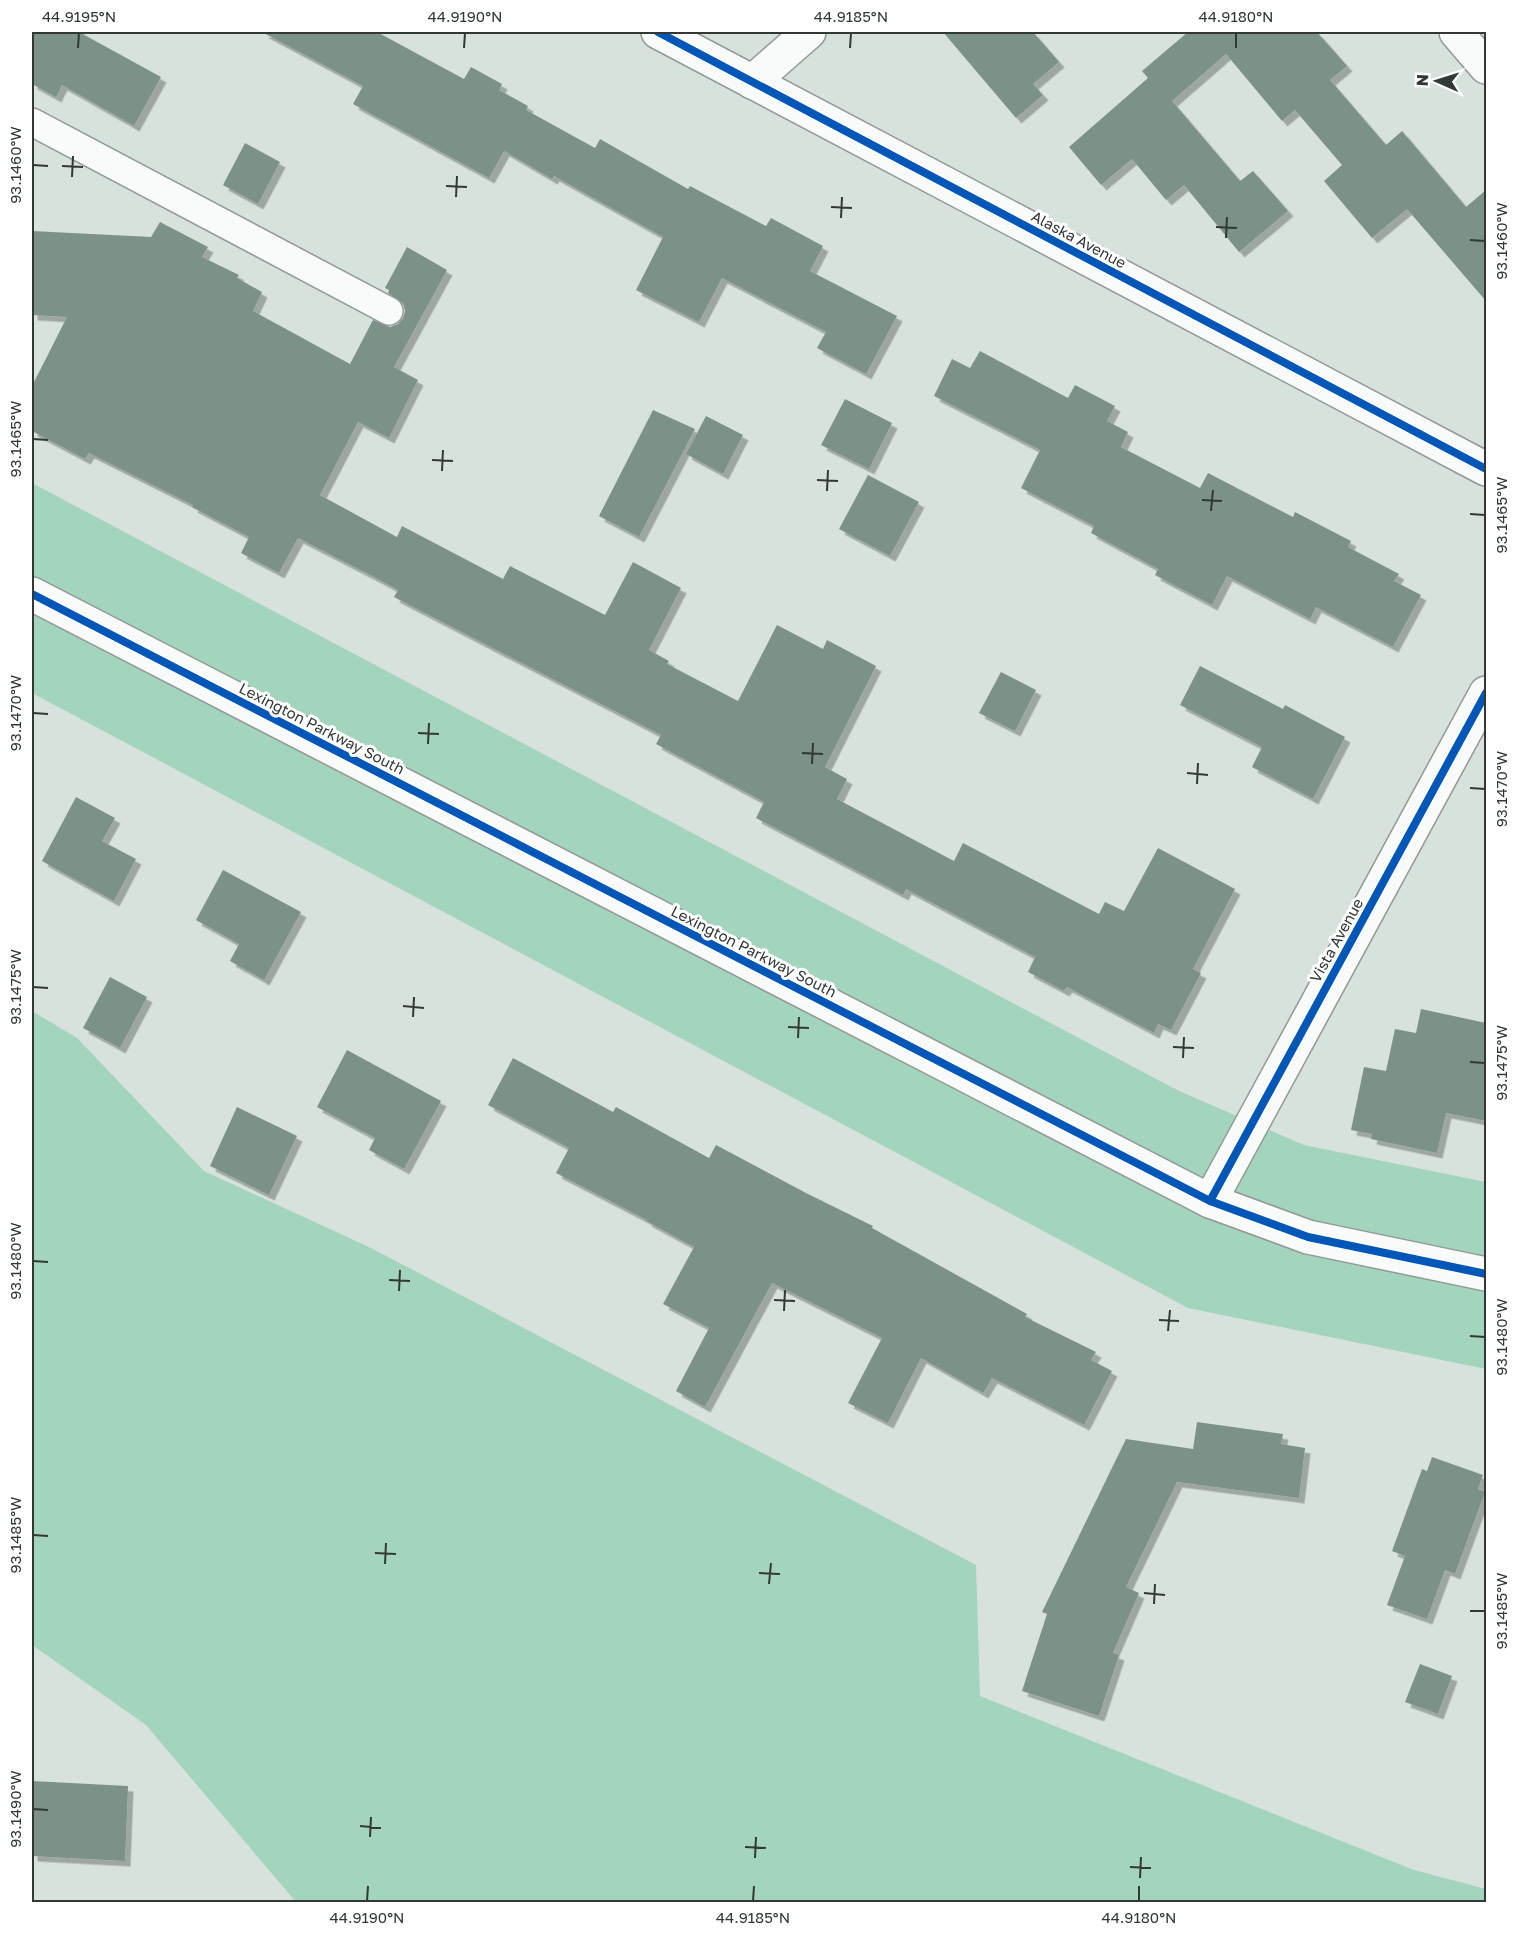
<svg xmlns="http://www.w3.org/2000/svg" width="1518" height="1934" font-family="'Golos Text',sans-serif">
  <defs>
    <filter id="shadow"><feDropShadow dx="5.5" dy="5.5" stdDeviation="0" flood-color="#0004"/></filter>
  </defs>
  <rect width="100%" height="100%" fill="#d8e2dd"/>
  <g fill="#a3d4bd">
    <path d="M32,483l1145,607 127,55 182,37v187l-298,-61 -1156,-615z"/>
    <path d="M32,1011l45,27 127,133 167,77 605,317 4,131 434,174 72,19v13h-1190l-150,-177 -111,-78 -3,-1z"/>
  </g>
  <g fill="#7c9289" filter="url(#shadow)">
    <path d="M32,32h47l82,45 -27,49 -72,-41 -6,12 -24,-13z"/>
    <path d="M262,32h115l87,47 7,-12 31,17 -3,6 29,16 -2,4 69,38 5,-9 88,50 2,-3 76,40 5,-8 52,28 -13,25 87,45 -31,58 -49,-26 9,-16 -104,-54 -23,44 -63,-32 27,-53 -109,-61 -2,3 -48,-28 -15,27 -136,-74 10,-18z"/>
    <path d="M943,32h90l26,30 -26,22 10,11 -27,23z"/>
    <path d="M1188,32h129l30,34 -17,14 56,65 16,-14 64,76 20,-17v111l-79,-92 -35,29 -48,-57 18,-16 -47,-55 -13,11 -56,-67 -54,47 68,80 13,-10 35,40 -49,41 -55,-67 -18,15 -34,-41 -31,26 -32,-38 79,-69 -6,-7z"/>
    <path d="M245,143l35,19 -22,42 -35,-19z"/>
    <path d="M160,222l48,25 -6,10 37,18 -2,3 25,14 -9,19 97,53 23,-44 17,7 8,-3 5,-6 2,-7 -2,-8 -15,-10 1,-3 -4,-2 22,-41 40,23 -53,97 24,13 -29,58 -31,-16 -38,73 77,42 5,-11 101,53 7,-13 95,49 28,-53 48,26 -32,62 20,11 -2,3 71,37 39,-76 46,24 4,-9 49,26 -51,101 22,12 -10,20 117,62 9,-18 136,71 6,-12 19,9 34,-63 77,41 -42,80 8,4 -30,57 -13,-6 -4,9 -87,-46 -3,4 -36,-19 7,-15 -129,-68 -3,6 -147,-77 8,-16 -108,-58 5,-9 -267,-138 4,-7 -22,-12 -78,-40 -19,35 -38,-20 8,-16 -57,-30 1,-2 -104,-52 -4,6 -53,-28v-45l35,-69 -35,-2v-84l119,6z"/>
    <path d="M980,351l88,47 7,-13 40,21 -8,15 21,11 -7,15 79,41 8,-15 85,44 2,-5 56,29 -3,6 51,27 -5,7 27,14 -28,52 -77,-40 -6,12 -83,-43 -15,29 -57,-30 3,-6 -67,-36 3,-7 -73,-38 19,-38 -106,-54 18,-37 18,9z"/>
    <path d="M845,399l47,24 -23,46 -48,-24z"/>
    <path d="M653,410l42,19 -56,108 -40,-21z"/>
    <path d="M706,416l37,19 -20,39 -37,-20z"/>
    <path d="M868,475l51,27 -29,54 -51,-27z"/>
    <path d="M1200,666l83,43 2,-4 60,32 -32,62 -61,-32 10,-20 -82,-42z"/>
    <path d="M1001,672l35,18 -21,41 -36,-18z"/>
    <path d="M76,797l39,21 -13,23 34,18 -22,42 -72,-40z"/>
    <path d="M223,870l78,42 -37,68 -34,-19 9,-17 -43,-24z"/>
    <path d="M110,977l37,20 -27,51 -37,-20z"/>
    <path d="M1421,1009l65,14v98l-40,-8 -9,40 -66,-14 1,-5 -21,-4 13,-63 22,4 9,-42 21,4z"/>
    <path d="M347,1050l94,51 -37,68 -35,-19 6,-12 -58,-31z"/>
    <path d="M513,1058l100,54 3,-5 93,51 7,-13 90,48 67,33 -1,2 155,86 -2,3 71,35 -5,8 21,11 -28,54 -92,-47 -9,15 -62,-35 -33,65 -40,-20 34,-65 -110,-55 -67,124 -29,-16 33,-63 -46,-24 31,-57 -48,-26 1,-1 -91,-47 13,-25 -81,-43z"/>
    <path d="M237,1107l60,29 -28,59 -59,-29z"/>
    <path d="M1197,1422l86,12 -2,10 24,4 -6,50 -122,-16 -51,105 13,6 -26,60 6,2 -20,61 -77,-25 25,-77 -5,-2 84,-173 67,10z"/>
    <path d="M1432,1457l51,18 -5,14 7,3 -30,82 -10,-4 -18,49 -40,-14 18,-49 -13,-5 30,-82 5,2z"/>
    <path d="M1420,1664l32,12 -14,38 -33,-12z"/>
    <path d="M32,1781l96,5 -3,75 -93,-5z"/>
  </g>
  <g fill="none" stroke-linecap="round" stroke-linejoin="round">
    <defs>
      <path id="service" d="M32,122l357,189"/>
      <g id="minor">
        <path d="M658,32l828,437"/>
        <path d="M1456,32l30,35"/>
        <path d="M752,82l57,-50"/>
        <path d="M1210,1201l276,-508"/>
      </g>
      <path id="tertiary" d="M32,594l1178,607 98,36 178,37"/>
    </defs>
    <use href="#service" stroke="#919895" stroke-width="30"/>
    <use href="#minor" stroke="#919895" stroke-width="36"/>
    <use href="#tertiary" stroke="#919895" stroke-width="36"/>
    <use href="#service" stroke="#f9fbfa" stroke-width="27"/>
    <use href="#minor" stroke="#f9fbfa" stroke-width="33"/>
    <use href="#tertiary" stroke="#f9fbfa" stroke-width="33"/>
    <defs>
      <g id="cycleway">
        <path d="M658,32l828,437"/>
        <path d="M32,594l1178,607 98,36 178,37"/>
        <path d="M1210,1201l276,-508"/>
      </g>
    </defs>
    <use href="#cycleway" stroke="#fff" stroke-width="11"/>
    <use href="#cycleway" stroke="#0057b8" stroke-width="8"/>
  </g>
  <path fill="none" stroke="#323935" stroke-width="2" d="M78,48l1,-15M464,48l1,-15M850,48l1,-15M1236,48v-15M33,165l15,1M62,166l21,1M72,177l1,-21M446,186l21,1M456,197l1,-21M831,207l21,1M841,218l1,-21M1216,227l21,1M1226,238l1,-21M1470,240l15,1M33,439l15,1M432,460l21,1M442,471l1,-21M817,480l21,1M827,491l1,-21M1202,500l20,1M1211,511l2,-21M1470,514l15,1M33,713l15,1M418,733l21,1M428,744l1,-21M802,753l21,1M812,764l1,-21M1187,773l21,2M1197,784l1,-21M1470,788l15,1M33,987l15,1M403,1006l21,2M413,1017l1,-20M788,1027l21,1M798,1038l1,-21M1173,1047l21,1M1183,1058l1,-21M1470,1062l15,1M33,1261l15,1M389,1280l21,1M399,1291l1,-21M774,1300l21,1M784,1311l1,-21M1159,1320l20,1M1168,1331l2,-21M1470,1336l15,1M33,1535l15,1M375,1553l21,1M385,1564l1,-21M759,1573l21,1M769,1584l2,-21M1144,1593l21,2M1154,1604l1,-20M1470,1611h15M33,1809l15,1M360,1826l21,2M370,1837l1,-20M745,1847l21,1M755,1858l1,-21M1130,1867l21,1M1140,1878l1,-21M367,1901l1,-15M753,1901l1,-15M1139,1901v-15"/>
  <g text-anchor="middle" dominant-baseline="central" stroke-width="6" stroke-linejoin="round" paint-order="stroke">
    <g font-size="15" fill="#323935" stroke="#fff">
      <text transform="translate(1079 239) rotate(28)">Alaska Avenue</text>
      <text transform="translate(322 728) rotate(27)">Lexington Parkway South</text>
      <text transform="translate(1336 940) rotate(-61)">Vista Avenue</text>
      <text transform="translate(754 951) rotate(27)">Lexington Parkway South</text>
    </g>
  </g>
  <rect width="1518" height="1934" fill="none" stroke="#ffffff" stroke-width="66"/>
  <g transform="translate(1437 81) rotate(273)" stroke="#ffffff" stroke-width="4.5" paint-order="stroke">
  <path d="M0-4.5L10 22L0 15L-10 22Z" fill="#323935"/>
  <text y="-9" font-size="16" font-weight="bold" text-anchor="middle" fill="#323935">N</text>
  </g>
  <rect x="33" y="33" width="1452" height="1868" fill="none" stroke="#323935" stroke-width="2"/>
  <g font-size="15" text-anchor="middle" fill="#323935">
    <text x="79" y="22">44.9195°N</text>
    <text x="465" y="22">44.9190°N</text>
    <text x="851" y="22">44.9185°N</text>
    <text x="1236" y="22">44.9180°N</text>
    <text transform="translate(16 165) rotate(-90)" y="5">93.1460°W</text>
    <text transform="translate(1502 241) rotate(-90)" y="5">93.1460°W</text>
    <text transform="translate(16 439) rotate(-90)" y="5">93.1465°W</text>
    <text transform="translate(1502 515) rotate(-90)" y="5">93.1465°W</text>
    <text transform="translate(16 713) rotate(-90)" y="5">93.1470°W</text>
    <text transform="translate(1502 789) rotate(-90)" y="5">93.1470°W</text>
    <text transform="translate(16 987) rotate(-90)" y="5">93.1475°W</text>
    <text transform="translate(1502 1063) rotate(-90)" y="5">93.1475°W</text>
    <text transform="translate(16 1261) rotate(-90)" y="5">93.1480°W</text>
    <text transform="translate(1502 1337) rotate(-90)" y="5">93.1480°W</text>
    <text transform="translate(16 1535) rotate(-90)" y="5">93.1485°W</text>
    <text transform="translate(1502 1611) rotate(-90)" y="5">93.1485°W</text>
    <text transform="translate(16 1809) rotate(-90)" y="5">93.1490°W</text>
    <text x="367" y="1923">44.9190°N</text>
    <text x="753" y="1923">44.9185°N</text>
    <text x="1139" y="1923">44.9180°N</text>
  </g>
</svg>
